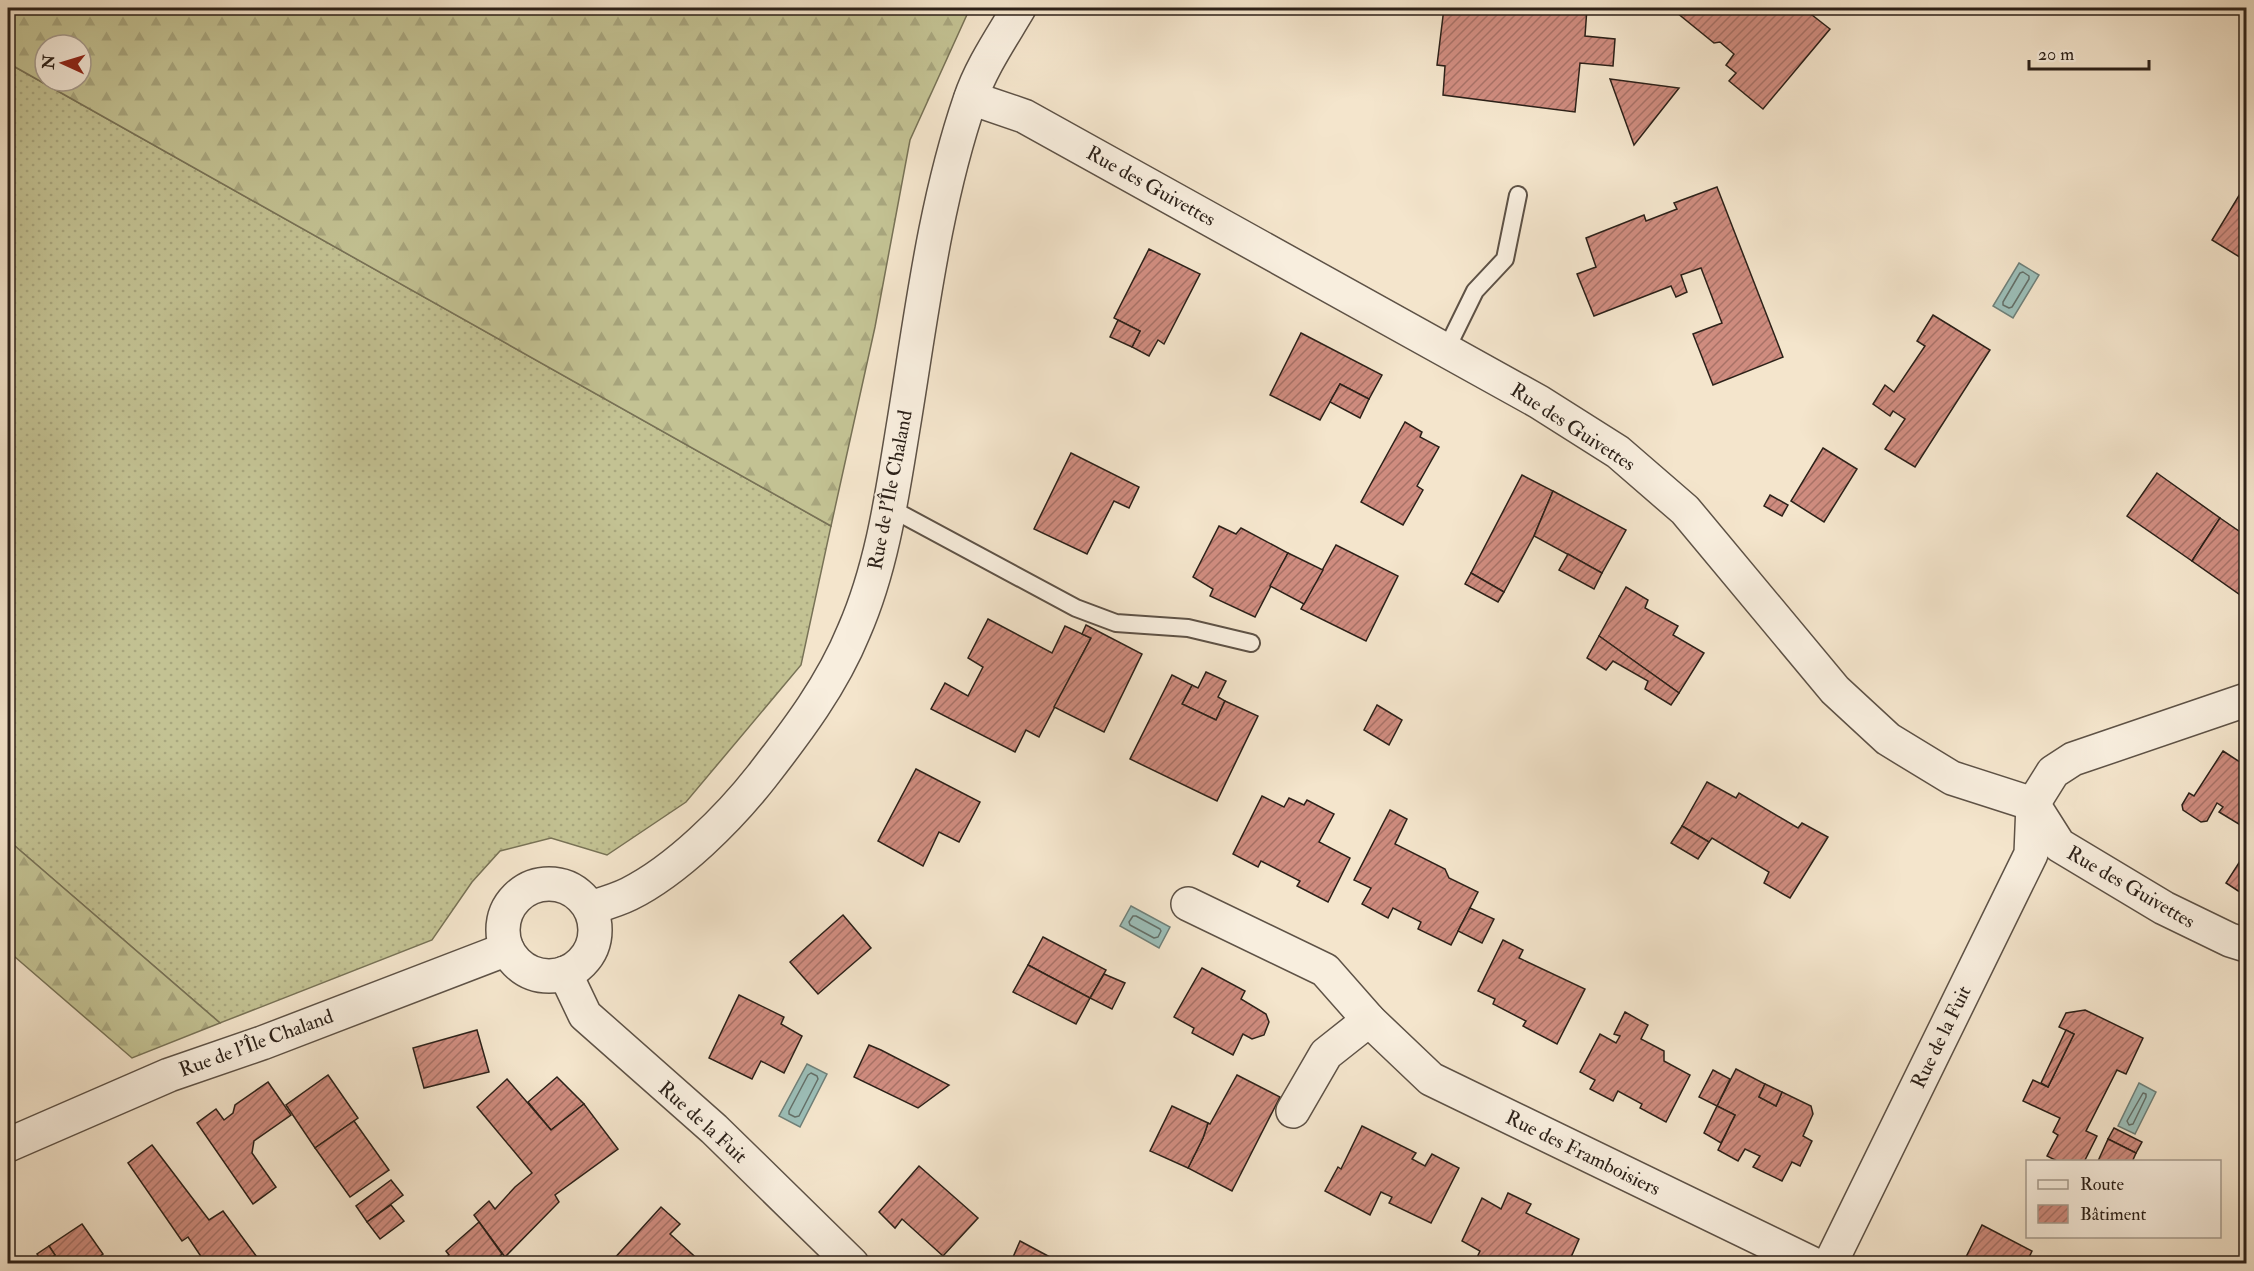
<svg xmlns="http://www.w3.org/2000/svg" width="2254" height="1271" font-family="'IM FELL Double Pica',serif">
  <defs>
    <pattern id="grass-dots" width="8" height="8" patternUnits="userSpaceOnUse" patternTransform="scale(1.5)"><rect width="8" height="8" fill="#c3c293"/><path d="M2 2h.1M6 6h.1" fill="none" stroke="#a8a67e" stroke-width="1.8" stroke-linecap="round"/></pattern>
    <pattern id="forest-firs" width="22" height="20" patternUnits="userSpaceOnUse" patternTransform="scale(1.5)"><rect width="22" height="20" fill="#c3c293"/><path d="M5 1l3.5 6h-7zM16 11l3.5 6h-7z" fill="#a8a67e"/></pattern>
    <pattern id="building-hatch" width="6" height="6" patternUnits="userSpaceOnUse" patternTransform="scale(1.5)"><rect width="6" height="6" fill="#cf8c7f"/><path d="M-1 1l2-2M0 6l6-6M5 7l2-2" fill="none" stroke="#a87267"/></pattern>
  </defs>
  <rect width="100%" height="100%" fill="#f4e5cc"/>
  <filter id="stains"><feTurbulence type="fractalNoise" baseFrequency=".00333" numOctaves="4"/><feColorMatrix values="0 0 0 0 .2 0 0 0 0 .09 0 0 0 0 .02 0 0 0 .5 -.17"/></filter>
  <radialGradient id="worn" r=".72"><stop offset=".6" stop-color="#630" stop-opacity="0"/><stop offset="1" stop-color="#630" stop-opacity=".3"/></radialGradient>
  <path fill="url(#grass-dots)" stroke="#787256" stroke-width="1.5" d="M8,63l823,463 -30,139 -115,137 -79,53 -56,-17 -51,13 -28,31 -40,58 -212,83 -212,-183z"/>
  <g fill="url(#forest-firs)" stroke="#787256" stroke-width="1.5" fill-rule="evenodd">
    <path d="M8,8h962l-60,132 -35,187 -44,199 -823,-463zM45,45h36v36h-36z"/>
    <path d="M8,840l212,183 -88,35 -124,-107z"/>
  </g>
  <g fill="#9cbfb9" stroke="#6f8079" stroke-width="1.5">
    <path d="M2019,263l20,12 -26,43 -20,-12z"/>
    <path d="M1131,906l39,21 -11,21 -39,-22z"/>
    <path d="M807,1064l20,10 -27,53 -21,-11z"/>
    <path d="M2139,1083l17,9 -21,42 -17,-8z"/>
  </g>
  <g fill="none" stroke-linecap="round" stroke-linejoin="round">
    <g stroke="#647069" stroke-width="1.5">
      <path d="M2023,272l6,4v3l-17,28 -3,1 -6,-3v-3l17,-29z"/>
      <path d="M1133,916h3l24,13 1,2 -3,6 -4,1 -24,-13 -1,-3z"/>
      <path d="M811,1073l6,3 1,3 -19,37 -4,1 -6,-3v-3l19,-36z"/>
      <path d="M2143,1093l3,1v3l-13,27 -4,1 -2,-4z"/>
    </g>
  </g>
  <g fill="url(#building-hatch)" stroke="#2c2119" stroke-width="1.5">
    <path d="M1444,8h143l-2,28 30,3 -2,27 -33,-3 -5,49 -132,-17 2,-29 -8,-1z"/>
    <path d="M1671,8h107l7,4 3,-4h15l27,21 -67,80 -34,-28 7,-8 -10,-8 8,-11 -14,-12 -6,1z"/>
    <path d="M1610,79l69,9 -45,57z"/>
    <path d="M2246,184v77l-34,-21z"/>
    <path d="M1717,187l66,170 -70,28 -20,-51 29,-11 -21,-55 -20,7 6,17 -11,5 -5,-11 -77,30 -17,-42 19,-7 -10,-29 58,-23 2,6 31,-12 -3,-6z"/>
    <path d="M1149,249l51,25 -36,70 -6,-4 -9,16 -17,-9 8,-16 -26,-13z"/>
    <path d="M1933,315l57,35 -75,117 -30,-18 20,-30 -12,-8 -3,5 -17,-12 12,-19 9,7 31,-46 -8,-5z"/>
    <path d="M1118,320l22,11 -8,16 -22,-10z"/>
    <path d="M1301,333l81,42 -13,24 -29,-15 -20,36 -50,-25z"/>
    <path d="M1340,384l29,15 -9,19 -30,-16z"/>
    <path d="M1405,422l17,10 -2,5 19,10 -22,39 6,4 -20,35 -42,-23z"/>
    <path d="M1823,448l34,21 -33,53 -33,-21z"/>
    <path d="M1071,453l68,34 -10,21 -15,-7 -27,53 -53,-25z"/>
    <path d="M2157,473l63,45 -28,43 -65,-45z"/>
    <path d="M1522,475l31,16 -19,45 -30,56 -33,-19z"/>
    <path d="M1553,491l73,39 -24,43 -68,-37z"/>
    <path d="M1770,495l18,10 -6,11 -18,-10z"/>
    <path d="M2220,518l26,18v63l-54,-38z"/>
    <path d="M1219,526l17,8 5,-6 47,25 -33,64 -45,-21 3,-7 -20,-12z"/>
    <path d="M1336,545l62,31 -32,65 -65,-32z"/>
    <path d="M1288,553l35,17 -19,34 -34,-18z"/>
    <path d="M1568,554l34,19 -8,16 -35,-19z"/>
    <path d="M1471,573l33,19 -6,10 -33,-18z"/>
    <path d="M1626,587l22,13 -3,8 33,18 -5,9 31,18 -25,40 -80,-57z"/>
    <path d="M988,619l64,34 13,-27 26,12 -52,99 -13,-7 -11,22 -84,-43 14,-26 23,13 15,-29 -15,-9z"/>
    <path d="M1086,625l56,29 -38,78 -50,-25 37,-69 -9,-4z"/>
    <path d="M1599,636l80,57 -8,12 -26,-16 3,-8 -35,-20 -7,9 -19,-12z"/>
    <path d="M1206,672l20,9 -8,16 7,4 -9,19 -34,-16 10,-19 6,3z"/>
    <path d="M1172,675l20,10 -10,19 34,16 9,-19 33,15 -41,85 -87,-42z"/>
    <path d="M1377,705l25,15 -13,25 -25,-15z"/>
    <path d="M2223,751l23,15v54l-4,6 -23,-14 4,-5 -6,-4 -10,18 -6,1 -18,-12 -1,-5 7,-12 5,3z"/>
    <path d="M916,769l64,33 -21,40 -20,-10 -16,34 -45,-25z"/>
    <path d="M1707,782l29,16 3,-5 59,35 4,-5 26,14 -38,61 -26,-15 5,-11 -57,-34 -3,4 -27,-16z"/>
    <path d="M1262,796l22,11 5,-9 15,7 3,-5 27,14 -15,28 31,16 -22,44 -31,-16 3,-5 -39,-20 -3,6 -25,-13z"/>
    <path d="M1390,810l17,9 -12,25 50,25 4,9 29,14 -27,53 -33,-16 3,-7 -28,-14 -5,10 -26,-14 9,-16 -17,-8z"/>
    <path d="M1682,826l27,16 -11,17 -27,-16z"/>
    <path d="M2244,855l2,1v40l-20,-13z"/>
    <path d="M1470,908l24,11 -12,24 -24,-12z"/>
    <path d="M843,915l28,33 -53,46 -28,-32z"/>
    <path d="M1043,937l63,33 -16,28 -62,-33z"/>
    <path d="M1503,940l20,10 -4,8 66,31 -28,55 -34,-18 3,-5 -33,-17 2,-5 -17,-8z"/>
    <path d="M1028,965l62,33 -14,26 -63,-32z"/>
    <path d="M1202,968l43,23 -4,8 25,15 3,8 -5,13 -12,4 -9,-5 -10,21 -41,-22 2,-5 -20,-11z"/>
    <path d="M1104,974l21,9 -13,26 -22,-11z"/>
    <path d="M739,995l45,22 -3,7 21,12 -18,37 -23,-12 -9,18 -43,-21z"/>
    <path d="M2085,1010l58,28 -17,36 -9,-4 -31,61 11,5 -13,26h-25l-12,-6 11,-21 -5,-3 7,-14 -37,-17 10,-21 15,7 26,-53 -15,-7 7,-14z"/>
    <path d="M1625,1012l23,13 -7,14 23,12v10l26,14 -24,47 -26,-14 2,-4 -24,-13 -5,10 -23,-12 5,-9 -15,-8 20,-38 16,9 4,-7 -6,-2z"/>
    <path d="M477,1030l12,42 -65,16 -11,-40z"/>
    <path d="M2066,1030l8,4 -26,53 -7,-4z"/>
    <path d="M869,1045l12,5 68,35 -31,23 -64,-31z"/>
    <path d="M1736,1069l29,15 -6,13 17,9 6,-14 29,14 2,8 -10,22 9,5 -12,25 -8,-4 -10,19 -29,-14 7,-11 -15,-7 -7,12 -20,-11 17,-35 -18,-9z"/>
    <path d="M1713,1070l17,9 -13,27 -18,-9z"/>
    <path d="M328,1075l30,43 -43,30 -29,-43z"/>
    <path d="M1237,1075l43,22 -48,94 -44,-23 15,-30 5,-15 2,1z"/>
    <path d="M557,1077l27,27 -33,26 -23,-28z"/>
    <path d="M507,1079l44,51 33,-26 34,45 -63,46 4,7 -54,55 -31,-42 15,-14 6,8 20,-22 17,-14 -55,-66z"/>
    <path d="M268,1082l23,33 -37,26 -2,12 24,34 -23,17 -56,-81 19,-14 8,11 9,-7 2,-8z"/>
    <path d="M1765,1084l17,8 -6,14 -17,-9z"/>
    <path d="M1172,1106l36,17 -5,15 -15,30 -38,-17z"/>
    <path d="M1717,1106l18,9 -14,28 -17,-10z"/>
    <path d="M354,1121l35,49 -39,27 -35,-49z"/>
    <path d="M1362,1126l54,27 -4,6 13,7 7,-12 27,14 -28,55 -42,-20 3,-6 -11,-5 -11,23 -45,-24 13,-24 3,2z"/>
    <path d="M2114,1128l28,14 -6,11 -28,-14z"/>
    <path d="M2108,1139l28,14 -4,9 -34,-1z"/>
    <path d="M152,1145l57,75 14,-9 39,53h-56l-18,-27 -6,4 -54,-78z"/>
    <path d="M919,1166l59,52 -35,38 -41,-37 -7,9 -16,-16z"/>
    <path d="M391,1180l12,15 -36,27 -11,-16z"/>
    <path d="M1508,1193l23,11 -5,9 53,26 -11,25h-94l6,-13 -18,-10 20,-43 19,11z"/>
    <path d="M391,1205l13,16 -24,18 -13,-17z"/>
    <path d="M661,1207l19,17 -10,10 33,30 -92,-2z"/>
    <path d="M479,1222l23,32 -9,10h-53l9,-9 -3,-4z"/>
    <path d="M82,1224l21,30 -14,10h-47l13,-9 -6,-9z"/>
    <path d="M1982,1225l50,26 -6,13h-47l-13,-7z"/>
    <path d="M1020,1241l43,23h-53z"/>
    <path d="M49,1246l6,9 -12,8 -6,-9z"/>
  </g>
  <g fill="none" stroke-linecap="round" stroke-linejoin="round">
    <defs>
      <g id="service">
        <path d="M1446,350l29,-59 30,-32 13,-64"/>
        <path d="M890,508l186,100 40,15 72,5 63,15"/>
      </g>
      <g id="minor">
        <path d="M971,98l53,18 515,286 79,50 67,58 150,180 53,49 64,39 81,26 26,41 105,63 66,32 16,5"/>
        <path d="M1188,904l137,66 44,50 62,59 382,185"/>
        <path d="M565,973l20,42 129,114 138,135"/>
        <path d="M1293,1111l33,-57 43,-34"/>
        <path d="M1830,1264l201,-410 2,-50 20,-32 20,-13 173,-59"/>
      </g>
      <g id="tertiary">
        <circle cx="549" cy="930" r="46"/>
        <path d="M590,908c13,-4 27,-8 39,-14 48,-24 100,-76 133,-118 35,-45 70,-91 92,-145 28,-64 38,-135 49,-203 18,-109 31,-223 67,-328 11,-33 32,-63 49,-92"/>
        <path d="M8,1145l161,-70 93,-32 245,-94"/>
      </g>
    </defs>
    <use href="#service" stroke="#5e5246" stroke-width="20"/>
    <use href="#minor" stroke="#5e5246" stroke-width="36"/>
    <use href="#tertiary" stroke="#5e5246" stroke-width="36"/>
    <use href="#service" stroke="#f8eede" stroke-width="16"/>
    <use href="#minor" stroke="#f8eede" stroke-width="33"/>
    <use href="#tertiary" stroke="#f8eede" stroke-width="33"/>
  </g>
  <g text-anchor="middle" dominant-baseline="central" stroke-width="4.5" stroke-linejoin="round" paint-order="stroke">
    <g font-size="20" fill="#2c2119" stroke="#f8eede">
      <text transform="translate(1151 186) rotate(29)">Rue des Guivettes</text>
      <text transform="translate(1573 427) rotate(33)">Rue des Guivettes</text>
      <text transform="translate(890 490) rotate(-79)">Rue de l'Île Chaland</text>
      <text transform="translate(2131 887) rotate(30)">Rue des Guivettes</text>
      <text transform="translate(1941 1037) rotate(-64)">Rue de la Fuit</text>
      <text transform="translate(256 1043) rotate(-20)">Rue de l'Île Chaland</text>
      <text transform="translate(703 1122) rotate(42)">Rue de la Fuit</text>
      <text transform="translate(1583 1153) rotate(26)">Rue des Framboisiers</text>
    </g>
  </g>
  <rect width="2254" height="1271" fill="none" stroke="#f4e5cc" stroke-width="30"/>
  <rect x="9" y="9" width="2236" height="1253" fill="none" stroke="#2c2119" stroke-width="3"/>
  <rect x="15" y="15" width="2224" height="1241" fill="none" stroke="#2c2119" stroke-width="1.5"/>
  <rect x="2026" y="1160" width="195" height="78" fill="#f8eede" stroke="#a69c8f" stroke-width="1.5"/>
  <rect x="2038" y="1180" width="30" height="9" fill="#f8eede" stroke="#a69c8f" stroke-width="1.5"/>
  <text x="2080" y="1190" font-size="18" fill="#2c2119">Route</text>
  <rect x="2038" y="1205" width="30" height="18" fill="url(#building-hatch)" stroke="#a69c8f" stroke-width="1.5"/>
  <text x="2080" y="1220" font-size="18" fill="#2c2119">Bâtiment</text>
  <g transform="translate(63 63) rotate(274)"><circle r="28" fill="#f8eede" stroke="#a69c8f" stroke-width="1.5"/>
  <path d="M0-4.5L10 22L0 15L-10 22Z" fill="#8f2418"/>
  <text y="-9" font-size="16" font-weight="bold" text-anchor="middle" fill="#2c2119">N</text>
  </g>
  <path d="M2029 60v9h120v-9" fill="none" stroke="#2c2119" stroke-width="3"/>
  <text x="2038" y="60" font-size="18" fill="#2c2119" stroke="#f8eede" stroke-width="4.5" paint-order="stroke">20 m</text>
  <rect width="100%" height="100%" filter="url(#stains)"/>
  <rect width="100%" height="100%" fill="url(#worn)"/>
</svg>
